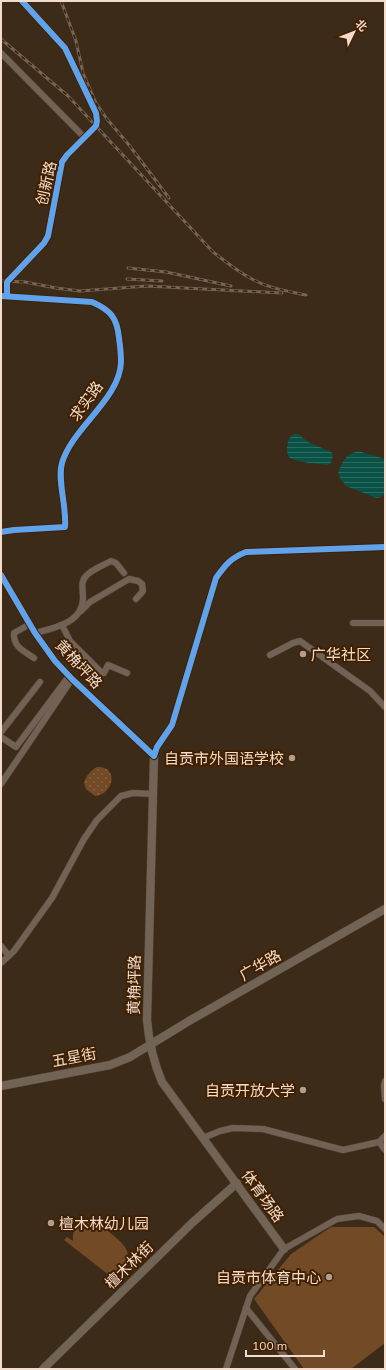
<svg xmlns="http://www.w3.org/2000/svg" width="386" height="1370" font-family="Mulish,'Noto Sans SC',sans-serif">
  <defs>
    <pattern id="grass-dots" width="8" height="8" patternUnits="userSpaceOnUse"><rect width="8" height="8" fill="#734a26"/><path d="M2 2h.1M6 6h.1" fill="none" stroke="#876444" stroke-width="1.8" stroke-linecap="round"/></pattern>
    <pattern id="water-rules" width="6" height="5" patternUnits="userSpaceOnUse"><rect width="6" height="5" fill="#0a5246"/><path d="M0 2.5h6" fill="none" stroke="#2e6a60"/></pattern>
  </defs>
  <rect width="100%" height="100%" fill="#3d2b19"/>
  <path fill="url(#grass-dots)" d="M97,767c23,-1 16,28 -2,29l-9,-7 -2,-6c1,-6 7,-13 13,-16z"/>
  <g fill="#734a26">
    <path d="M85,1222c4,0 7,-1 10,1 7,2 28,19 31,26 3,5 2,11 -1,16 -3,4 -7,7 -13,7l4,4 -2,3 -50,-39 3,-3 6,4c-1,-9 3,-16 12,-19z"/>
    <path d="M331,1227h43l11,10v106l-34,26h-47l-50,-70 37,-45z"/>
  </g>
  <g fill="url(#water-rules)">
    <path d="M294,434h4l10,8 23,10 2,3 -2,8 -4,2c-8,-1 -34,-3 -38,-8 -2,-3 -2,-6 -2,-10 1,-6 2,-10 7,-13z"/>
    <path d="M358,451l27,8v35l-4,3 -5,1 -30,-12 -6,-8 -2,-6c6,-12 7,-17 20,-21z"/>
  </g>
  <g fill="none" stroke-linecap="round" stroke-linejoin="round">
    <defs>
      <g id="minor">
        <path d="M1,53l83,84"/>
        <path d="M7,295v-13l37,-39 4,-7 14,-74 5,-7 29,-29 1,-5 -1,-8 -31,-65 -43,-47"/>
        <path d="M1,296l91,6c18,8 25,15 27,36 1,7 2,16 2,24 -1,37 -49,66 -59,101 -5,16 5,45 3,64l-51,3 -13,2"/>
        <path d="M1,575l34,58 20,28 17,18 82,77 3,-9 15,-22 44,-147c10,-14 15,-20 30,-26l139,-5"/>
        <path d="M81,611l9,-9 39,-23 9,2 4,3 1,7 -7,8"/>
        <path d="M353,623h32"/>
        <path d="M30,624l-16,9c-1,14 10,18 20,25"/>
        <path d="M62,625l8,16 32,32h2l4,-8 19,8"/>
        <path d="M35,633c19,-5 48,-10 48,-35 0,-9 -3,-17 4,-23 6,-6 17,-10 24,-14l5,2 8,10"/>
        <path d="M270,655l23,-12 7,-2 70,50 15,16"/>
        <path d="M1,732l39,-50"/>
        <path d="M1,737l15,10 53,-71"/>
        <path d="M1,784l71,-105"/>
        <path d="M1,946l8,10"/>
        <path d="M1,963l13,-12 38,-53 32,-59 13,-19 24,-24 12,-3 20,1"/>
        <path d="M385,1081l-1,5 1,13"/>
        <path d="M203,1138l17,-7 13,-3 30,1 80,21 36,-8 6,-6"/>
        <path d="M379,1142l6,8"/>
        <path d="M246,1308l49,61"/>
        <path d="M226,1369l24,-73 34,-47 53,-30 22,-3 18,5 8,8"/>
      </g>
      <g id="secondary">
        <path d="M154,756l-7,264c2,23 6,41 15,62l122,167"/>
        <path d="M1,1086l109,-21 20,-8 59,-36 196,-112"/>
        <path d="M43,1369l149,-146 45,-40"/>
      </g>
    </defs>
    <use href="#minor" stroke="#544539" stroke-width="7"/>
    <use href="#secondary" stroke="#544539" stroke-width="9"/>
    <use href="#minor" stroke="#716255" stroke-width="6"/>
    <use href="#secondary" stroke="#716455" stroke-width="8"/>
    <defs>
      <g id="rail">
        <path d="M61,1l15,40 7,32 13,30 11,16 22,26 40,53"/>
        <path d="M1,39l67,57 145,156c12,9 25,20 39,27 16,9 35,12 54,16"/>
        <path d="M128,268l38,4 65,14"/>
        <path d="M127,279l35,2"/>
        <path d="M1,281l24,1 31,6 24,3 67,-5 135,7"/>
      </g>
    </defs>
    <use href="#rail" stroke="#736558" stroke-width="3"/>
    <use href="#rail" stroke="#412000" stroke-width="1.5" stroke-dasharray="4.5" stroke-linecap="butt"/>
    <defs>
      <g id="cycleway">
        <path d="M7,295v-13l37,-39 4,-7 14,-74 5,-7 29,-29 1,-5 -1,-8 -31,-65 -43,-47"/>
        <path d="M1,296l91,6c18,8 25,15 27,36 1,7 2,16 2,24 -1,37 -49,66 -59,101 -5,16 5,45 3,64l-51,3 -13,2"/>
        <path d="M1,575l34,58 20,28 17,18 82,77 3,-9 15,-22 44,-147c10,-14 15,-20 30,-26l139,-5"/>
      </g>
    </defs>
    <use href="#cycleway" stroke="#412000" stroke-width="8"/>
    <use href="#cycleway" stroke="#60a3ed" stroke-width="6"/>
  </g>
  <g fill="#b39e8d" stroke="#412000" stroke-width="1.5">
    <circle cx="303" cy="654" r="4"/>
    <circle cx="292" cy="758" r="4"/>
    <circle cx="303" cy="1090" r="4"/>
    <circle cx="51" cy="1223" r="4"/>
    <circle cx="329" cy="1277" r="4"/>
  </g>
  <g text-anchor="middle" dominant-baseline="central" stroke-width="4" stroke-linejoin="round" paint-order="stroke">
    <g font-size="15" fill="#f3dccc" stroke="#412000">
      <text transform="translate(46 183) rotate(-77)">创新路</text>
      <text transform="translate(86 401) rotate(-54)">求实路</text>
      <text transform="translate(79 664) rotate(47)">黄桷坪路</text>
      <text transform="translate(260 965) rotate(-30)">广华路</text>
      <text transform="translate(134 985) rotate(-89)">黄桷坪路</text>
      <text transform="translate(74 1057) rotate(-11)">五星街</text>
      <text transform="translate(263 1196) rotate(54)">体育场路</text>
      <text transform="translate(129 1265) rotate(-44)">檀木林街</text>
    </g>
    <g font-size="15" fill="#f3dccc" stroke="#412000" text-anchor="end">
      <text x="311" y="654" text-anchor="start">广华社区</text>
      <text x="284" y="758">自贡市外国语学校</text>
      <text x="295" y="1090">自贡开放大学</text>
      <text x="59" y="1223" text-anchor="start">檀木林幼儿园</text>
      <text x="321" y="1277">自贡市体育中心</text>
    </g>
  </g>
  <rect width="386" height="1370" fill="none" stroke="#f3dccc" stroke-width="4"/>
  <g transform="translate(354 32) rotate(47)" stroke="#412000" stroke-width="3" paint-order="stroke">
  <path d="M0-3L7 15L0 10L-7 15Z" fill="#f3dccc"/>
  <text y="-6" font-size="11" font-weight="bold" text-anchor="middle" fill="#f3dccc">北</text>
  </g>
  <path d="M246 1350v6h78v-6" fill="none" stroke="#f3dccc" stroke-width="2"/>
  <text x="252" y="1350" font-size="12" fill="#f3dccc" stroke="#412000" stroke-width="3" paint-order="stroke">100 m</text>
</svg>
